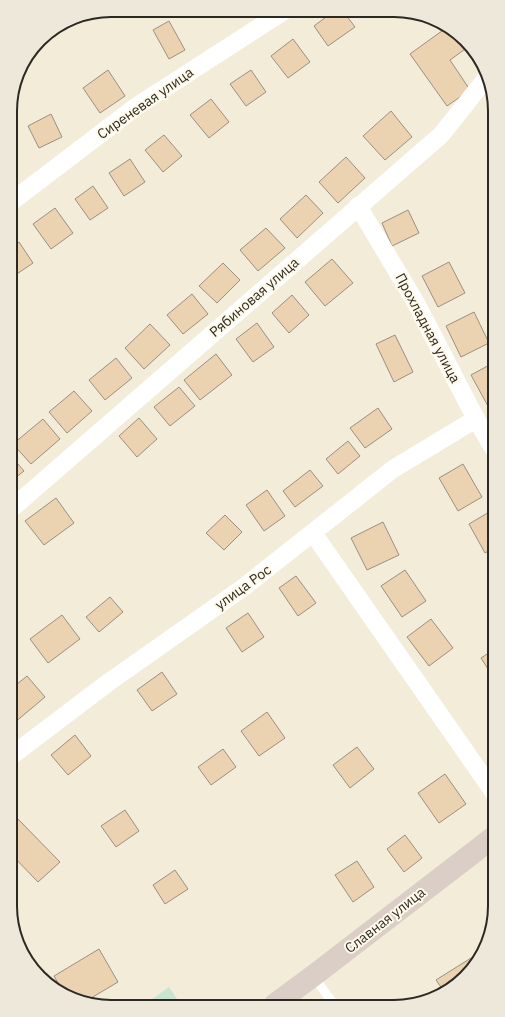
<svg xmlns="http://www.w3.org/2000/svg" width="505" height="1017" font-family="'IBM Plex Sans',sans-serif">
  <rect width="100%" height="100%" fill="#f3ecd9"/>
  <path fill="#c9e5d0" d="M169,987l12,18h-37z"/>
  <g fill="#ebd3b1" stroke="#9b9080">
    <path d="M334,11h9l12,16 -27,19 -14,-20z"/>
    <path d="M169,21l16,29 -16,9 -16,-29z"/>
    <path d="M446,28l14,7 8,12 -18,13 20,30 -23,16 -37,-52z"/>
    <path d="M293,39l17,23 -22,16 -17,-22z"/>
    <path d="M108,70l17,26 -25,17 -17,-25z"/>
    <path d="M251,70l15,22 -20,14 -16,-22z"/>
    <path d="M211,99l18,23 -20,16 -19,-23z"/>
    <path d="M391,111l21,26 -27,23 -22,-24z"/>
    <path d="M51,114l11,23 -23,11 -11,-22z"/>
    <path d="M164,135l18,21 -19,16 -18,-22z"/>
    <path d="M346,157l19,21 -27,25 -19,-21z"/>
    <path d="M130,159l15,23 -21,14 -15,-23z"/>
    <path d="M93,186l15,22 -18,12 -15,-21z"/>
    <path d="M306,195l17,18 -26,25 -17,-19z"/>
    <path d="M55,208l18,25 -22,16 -18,-25z"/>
    <path d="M408,210l11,23 -27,13 -10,-23z"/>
    <path d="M266,228l19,20 -27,23 -18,-21z"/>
    <path d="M19,242l14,21 -22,15v-30z"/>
    <path d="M332,259l21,24 -28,23 -20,-24z"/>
    <path d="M449,262l16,31 -27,14 -16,-31z"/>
    <path d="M223,263l17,17 -23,23 -18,-17z"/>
    <path d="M192,294l16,20 -25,20 -16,-19z"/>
    <path d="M292,295l17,20 -20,18 -17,-20z"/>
    <path d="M474,312l15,31 -28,14 -15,-31z"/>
    <path d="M257,323l17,24 -21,15 -17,-23z"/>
    <path d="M150,324l20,21 -26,24 -19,-21z"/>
    <path d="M395,335l18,37 -19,10 -18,-38z"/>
    <path d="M216,354l16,21 -32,25 -16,-20z"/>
    <path d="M116,358l16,20 -27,22 -16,-20z"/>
    <path d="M495,362v42l-6,4 -18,-33z"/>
    <path d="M179,387l16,19 -25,20 -16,-19z"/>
    <path d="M74,391l18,20 -25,22 -18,-21z"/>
    <path d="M378,408l14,21 -27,19 -15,-20z"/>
    <path d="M139,418l18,21 -20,18 -18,-21z"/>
    <path d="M43,419l17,20 -29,25 -18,-20z"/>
    <path d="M348,441l12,15 -22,18 -12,-15z"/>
    <path d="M10,455l14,16 -14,11z"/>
    <path d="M463,464l19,33 -24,14 -19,-33z"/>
    <path d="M310,470l13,16 -28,21 -12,-16z"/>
    <path d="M267,490l18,26 -21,15 -18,-26z"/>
    <path d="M56,498l18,25 -30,22 -19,-24z"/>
    <path d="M491,511l4,6v30l-10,6 -16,-29z"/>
    <path d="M225,515l17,17 -18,18 -18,-17z"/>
    <path d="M383,522l16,33 -32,15 -16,-32z"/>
    <path d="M405,570l21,31 -24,16 -21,-31z"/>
    <path d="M296,576l20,27 -18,13 -19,-28z"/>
    <path d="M110,597l13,15 -24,20 -13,-15z"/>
    <path d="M248,613l16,24 -22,15 -16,-24z"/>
    <path d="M62,615l18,24 -32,24 -18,-24z"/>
    <path d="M431,619l22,29 -24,18 -22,-29z"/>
    <path d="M495,649v31l-14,-22z"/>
    <path d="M162,672l15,22 -25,17 -15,-21z"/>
    <path d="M27,676l18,21 -31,26 -4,-4v-29z"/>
    <path d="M267,712l18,26 -26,18 -18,-25z"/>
    <path d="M75,735l16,21 -23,19 -17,-20z"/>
    <path d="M357,747l17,22 -24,19 -17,-23z"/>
    <path d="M223,749l13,18 -25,18 -13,-18z"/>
    <path d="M445,774l21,30 -27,19 -21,-30z"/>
    <path d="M125,810l14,21 -23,16 -15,-21z"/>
    <path d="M16,817l44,45 -22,20 -28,-29v-30z"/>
    <path d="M405,835l17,23 -18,14 -17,-23z"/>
    <path d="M357,861l17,26 -21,15 -18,-27z"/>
    <path d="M175,870l13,19 -23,15 -12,-19z"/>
    <path d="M99,949l19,33 -32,19 -24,-11 -8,-14z"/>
    <path d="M479,953l-5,15 -31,22 -7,-10z"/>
  </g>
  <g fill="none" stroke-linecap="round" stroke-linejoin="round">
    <path stroke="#fff" stroke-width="9" d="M313,976l20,27"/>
    <g stroke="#fff" stroke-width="18">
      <path d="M11,202l126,-96 147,-95"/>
      <path d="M358,206l58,97 60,116 19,32"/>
      <path d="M10,510l431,-375 47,-59"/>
      <path d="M313,533l182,261"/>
      <path d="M10,757l99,-75 135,-95 149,-118 83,-50"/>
    </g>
    <path stroke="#dbcec6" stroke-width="22" d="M275,1004l38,-28 182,-140"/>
  </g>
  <g text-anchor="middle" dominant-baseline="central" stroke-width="4" stroke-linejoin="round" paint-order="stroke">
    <g font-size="14" fill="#2c2922" stroke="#fff9ea">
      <text transform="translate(145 103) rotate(-35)">Сиреневая улица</text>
      <text transform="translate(254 297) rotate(-41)">Рябиновая улица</text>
      <text transform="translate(428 328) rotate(62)">Прохладная улица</text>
      <text transform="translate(243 587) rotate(-36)">улица Рос</text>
      <text transform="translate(385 920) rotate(-38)">Славная улица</text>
    </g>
  </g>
  <path d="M0 0H505V1017H0ZM111 17H394A94 94 0 0 1 488 111V906A94 94 0 0 1 394 1000H111A94 94 0 0 1 17 906V111A94 94 0 0 1 111 17Z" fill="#eee8da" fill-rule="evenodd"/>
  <path fill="none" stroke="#2c2922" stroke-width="2" d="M111 17H394A94 94 0 0 1 488 111V906A94 94 0 0 1 394 1000H111A94 94 0 0 1 17 906V111A94 94 0 0 1 111 17Z"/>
</svg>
